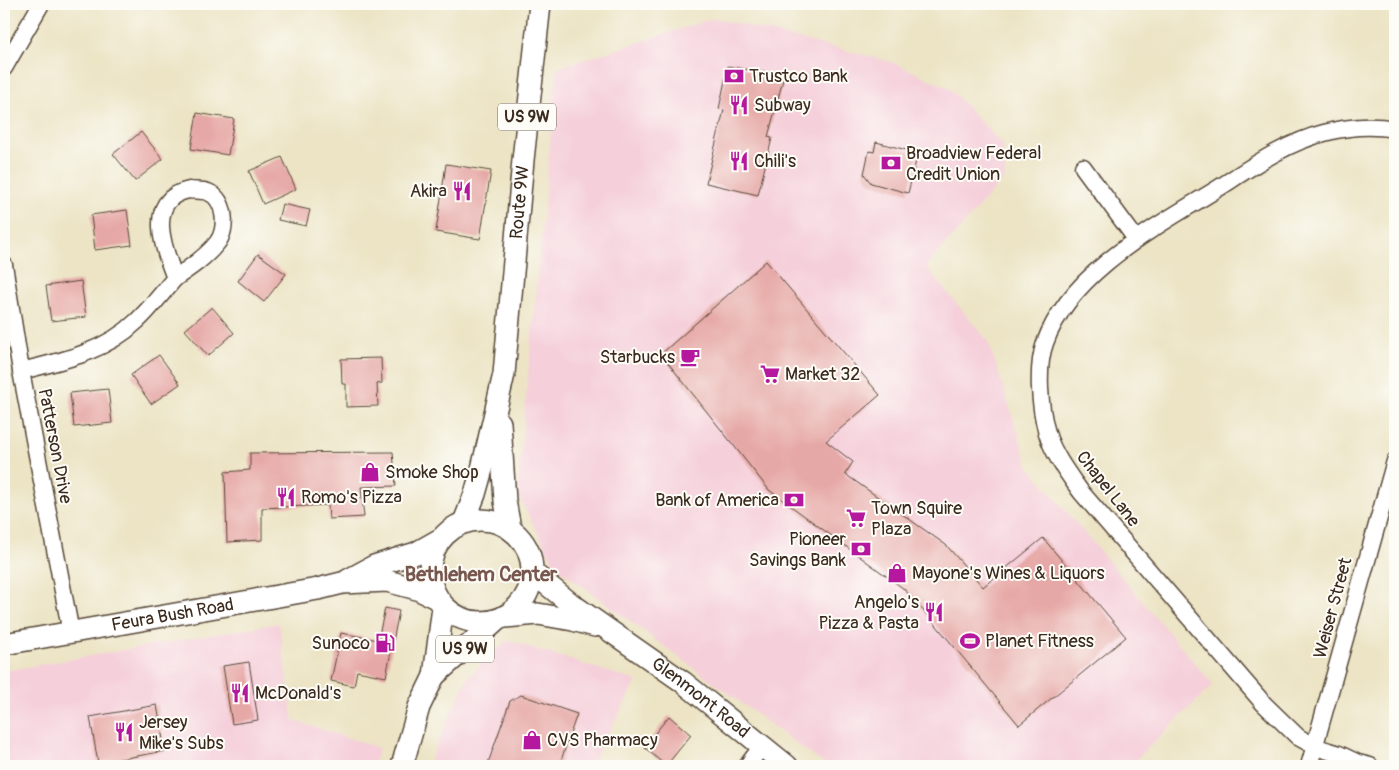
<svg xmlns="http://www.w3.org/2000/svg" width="1399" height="770" font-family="Pangolin,sans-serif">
  <rect width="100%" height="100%" fill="#fdfcf7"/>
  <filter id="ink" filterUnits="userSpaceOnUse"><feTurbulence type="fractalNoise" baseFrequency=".02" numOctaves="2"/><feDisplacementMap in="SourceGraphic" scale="10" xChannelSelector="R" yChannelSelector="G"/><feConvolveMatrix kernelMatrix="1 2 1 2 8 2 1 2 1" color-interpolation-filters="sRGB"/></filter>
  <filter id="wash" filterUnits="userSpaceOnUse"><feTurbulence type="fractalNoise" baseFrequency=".0096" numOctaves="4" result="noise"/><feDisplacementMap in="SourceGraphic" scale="20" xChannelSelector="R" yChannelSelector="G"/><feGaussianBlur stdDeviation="1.12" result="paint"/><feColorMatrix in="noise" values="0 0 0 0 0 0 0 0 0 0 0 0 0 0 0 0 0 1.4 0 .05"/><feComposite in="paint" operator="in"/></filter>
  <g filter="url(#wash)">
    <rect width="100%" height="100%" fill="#ece4c5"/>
    <g fill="#f5cfda">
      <path d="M715,18l177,44 58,27 53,56 2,32 -79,90 62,74 41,126 184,218 -84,81h-302l-272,-200 -38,-73 40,-425z"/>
      <path d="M279,623l14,97 86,28 -6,18h-369v-95z"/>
      <path d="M507,640l130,41 -47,85h-163l41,-89z"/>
    </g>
    <g id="blocks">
      <g fill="#e6a8a6">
        <path d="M728,66l56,10 -16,61 4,1 -14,57 -52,-12 18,-73 -5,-1z"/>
        <path d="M197,113l37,6 -6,36 -37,-6z"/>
        <path d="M141,132l22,27 -28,22 -22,-27z"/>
        <path d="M876,142l42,11 -10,40 -37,-10 -7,-9 5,-23 5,1z"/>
        <path d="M282,157l14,32 -33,15 -14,-33z"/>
        <path d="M446,164l45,7 -11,68 -44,-7z"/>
        <path d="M282,204l28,6 -4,16 -28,-6z"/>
        <path d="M127,210l5,35 -37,5 -4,-35z"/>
        <path d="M258,254l28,20 -22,28 -26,-21z"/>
        <path d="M766,261l114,134 -54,46 27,21 -8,12 101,71 37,42 60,-49 83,99 -107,88 -83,-100 -32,-36 -135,-99 -108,-136z"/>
        <path d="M81,281l5,36 -35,4 -5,-35z"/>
        <path d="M212,307l22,26 -26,23 -23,-26z"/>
        <path d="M159,355l21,29 -29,20 -20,-29z"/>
        <path d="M381,358l1,25 -5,1 1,22 -32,1v-23h-4l-1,-25z"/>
        <path d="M108,389l4,34 -38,4 -4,-34z"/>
        <path d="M393,452l3,34 -35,1 3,30 -35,2 -1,-14 -66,3v32l-35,2 -2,-70 25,-2v-17z"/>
        <path d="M385,608l14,3 -13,66 -29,-6 -3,15 -23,-5 10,-48 37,7z"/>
        <path d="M249,662l9,58 -26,4 -9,-58z"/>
        <path d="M521,695l56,19 -18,52h-72l23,-65z"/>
        <path d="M157,705l8,46 -67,12 -8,-46z"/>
        <path d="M669,716l22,19 -25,31 -22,-19z"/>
      </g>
    </g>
  </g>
  <g filter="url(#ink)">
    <use href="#blocks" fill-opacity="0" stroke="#564637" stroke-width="1"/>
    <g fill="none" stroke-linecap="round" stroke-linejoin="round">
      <defs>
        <g id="minor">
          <path d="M4,68l37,-64"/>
          <path d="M1083,167l53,72"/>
          <path d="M189,190c6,1 13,0 19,2 18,7 20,38 9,51 -11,14 -27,25 -42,35 -11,-28 -31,-79 14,-88z"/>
          <path d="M4,265l17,106 50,262"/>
          <path d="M21,371c41,-10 84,-19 116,-50 14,-13 26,-29 38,-43"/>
          <path d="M747,766l15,-20"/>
          <path d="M1309,766l86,-305"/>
          <path d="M1370,766l-12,-3 -19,-9 -23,-7 -18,-10 -34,-33 -183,-212c-12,-17 -28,-38 -34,-59 -7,-24 -11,-65 -2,-90 25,-71 111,-116 172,-154 33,-21 68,-46 107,-56 22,-6 48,-8 71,-4"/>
        </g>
        <g id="major">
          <path d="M500,423l5,78 5,27"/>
          <circle cx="481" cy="571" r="51"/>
          <path id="s1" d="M464,522l11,-28 7,-25 22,-95 19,-214 17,-156"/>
          <path id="s2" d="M533,573l37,30 113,79 104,84"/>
          <path d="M348,580l26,-14 42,-13 23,-13"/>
          <path d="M505,617l33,-3 35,6 22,6"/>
          <path id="s3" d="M4,644l314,-55 24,-6 45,-2 30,8 19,9"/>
          <path d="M434,676l62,-55"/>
          <path d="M402,766l17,-59 15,-31 9,-69"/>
        </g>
      </defs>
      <use href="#minor" stroke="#564637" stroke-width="19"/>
      <use href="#major" stroke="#564637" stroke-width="24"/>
      <use href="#minor" stroke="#fff" stroke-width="16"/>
      <use href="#major" stroke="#fff" stroke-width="21"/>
    </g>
  </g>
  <defs>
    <symbol id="bank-bare" viewBox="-9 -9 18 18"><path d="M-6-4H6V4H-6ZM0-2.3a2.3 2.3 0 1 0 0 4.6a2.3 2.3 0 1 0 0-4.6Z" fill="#b5179e" stroke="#fdfcf7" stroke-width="2.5" paint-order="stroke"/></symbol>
    <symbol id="restaurant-bare" viewBox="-9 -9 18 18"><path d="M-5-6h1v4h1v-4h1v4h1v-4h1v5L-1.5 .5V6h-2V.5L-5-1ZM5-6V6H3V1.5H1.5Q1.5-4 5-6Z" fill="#b5179e" stroke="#fdfcf7" stroke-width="2.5" paint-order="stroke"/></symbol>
    <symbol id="cafe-bare" viewBox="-9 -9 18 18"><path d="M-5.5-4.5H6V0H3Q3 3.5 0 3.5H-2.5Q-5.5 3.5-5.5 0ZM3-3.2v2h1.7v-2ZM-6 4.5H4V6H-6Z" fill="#b5179e" stroke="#fdfcf7" stroke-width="2.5" paint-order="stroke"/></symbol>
    <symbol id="supermarket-bare" viewBox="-9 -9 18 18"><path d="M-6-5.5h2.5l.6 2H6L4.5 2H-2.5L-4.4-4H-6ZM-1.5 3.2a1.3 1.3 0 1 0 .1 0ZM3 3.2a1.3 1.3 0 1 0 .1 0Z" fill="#b5179e" stroke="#fdfcf7" stroke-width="2.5" paint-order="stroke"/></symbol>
    <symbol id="shop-bare" viewBox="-9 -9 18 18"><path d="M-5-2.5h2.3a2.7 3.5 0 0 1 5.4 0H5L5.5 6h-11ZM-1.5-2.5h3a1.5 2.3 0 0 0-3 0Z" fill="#b5179e" stroke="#fdfcf7" stroke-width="2.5" paint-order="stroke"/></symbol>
    <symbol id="stadium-bare" viewBox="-9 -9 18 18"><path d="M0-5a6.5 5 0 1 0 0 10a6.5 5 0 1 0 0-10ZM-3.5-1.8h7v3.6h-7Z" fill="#b5179e" stroke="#fdfcf7" stroke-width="2.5" paint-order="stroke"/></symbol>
    <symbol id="fuel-bare" viewBox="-9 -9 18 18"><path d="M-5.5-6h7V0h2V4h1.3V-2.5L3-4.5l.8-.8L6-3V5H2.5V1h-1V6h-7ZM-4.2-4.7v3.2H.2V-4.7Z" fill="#b5179e" stroke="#fdfcf7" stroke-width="2.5" paint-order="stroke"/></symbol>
  </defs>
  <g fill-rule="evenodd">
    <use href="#bank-bare" x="720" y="62" width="28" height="28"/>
    <use href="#restaurant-bare" x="725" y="91" width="28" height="28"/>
    <use href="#restaurant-bare" x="725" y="147" width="28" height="28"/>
    <use href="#bank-bare" x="877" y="149" width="28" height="28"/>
    <use href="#restaurant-bare" x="448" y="177" width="28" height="28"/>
    <use href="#cafe-bare" x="676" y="343" width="28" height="28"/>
    <use href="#supermarket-bare" x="756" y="360" width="28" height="28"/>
    <use href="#shop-bare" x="356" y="458" width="28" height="28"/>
    <use href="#restaurant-bare" x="272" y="483" width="28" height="28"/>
    <use href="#bank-bare" x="780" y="486" width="28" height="28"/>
    <use href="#supermarket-bare" x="842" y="504" width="28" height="28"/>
    <use href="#bank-bare" x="847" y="535" width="28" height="28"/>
    <use href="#shop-bare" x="883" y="559" width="28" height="28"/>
    <use href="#restaurant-bare" x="920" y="598" width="28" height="28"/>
    <use href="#stadium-bare" x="956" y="627" width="28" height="28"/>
    <use href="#fuel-bare" x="371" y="629" width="28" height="28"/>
    <use href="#restaurant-bare" x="226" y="679" width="28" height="28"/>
    <use href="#restaurant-bare" x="110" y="718" width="28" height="28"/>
    <use href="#shop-bare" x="518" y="726" width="28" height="28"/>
  </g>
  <g text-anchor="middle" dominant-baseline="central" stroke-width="4" stroke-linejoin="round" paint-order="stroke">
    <g fill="#fdfcf7" stroke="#75695f" stroke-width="1">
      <rect x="498" y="103.5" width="58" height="27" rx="4"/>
      <rect x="436" y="635.5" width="58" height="27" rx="4"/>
    </g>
    <g font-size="16" font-weight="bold" fill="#3b2a1e">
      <text x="527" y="117">US 9W</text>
      <text x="465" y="649">US 9W</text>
    </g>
    <g font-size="18" fill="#3b2a1e" stroke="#fdfcf7" text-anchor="start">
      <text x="749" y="76">Trustco Bank</text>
      <text x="754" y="105">Subway</text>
      <text x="906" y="153">Broadview Federal<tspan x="906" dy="21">Credit Union</tspan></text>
      <text x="754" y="161">Chili's</text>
      <text x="447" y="191" text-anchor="end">Akira</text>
      <text x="675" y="357" text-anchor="end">Starbucks</text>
      <text x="785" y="374">Market 32</text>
      <text x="385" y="472">Smoke Shop</text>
      <text x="301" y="497">Romo's Pizza</text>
      <text x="779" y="500" text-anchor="end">Bank of America</text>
      <text x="871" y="508">Town Squire<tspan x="871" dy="21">Plaza</tspan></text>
      <text x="846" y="539" text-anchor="end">Pioneer<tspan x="846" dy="21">Savings Bank</tspan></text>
      <text x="912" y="573">Mayone's Wines &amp; Liquors</text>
      <text x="919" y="602" text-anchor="end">Angelo's<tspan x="919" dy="21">Pizza &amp; Pasta</tspan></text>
      <text x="985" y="641">Planet Fitness</text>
      <text x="370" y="643" text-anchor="end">Sunoco</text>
      <text x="255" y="693">McDonald's</text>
      <text x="139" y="722">Jersey<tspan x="139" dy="21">Mike's Subs</tspan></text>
      <text x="547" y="740">CVS Pharmacy</text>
    </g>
    <g font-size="18" fill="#3b2a1e" stroke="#fdfcf7">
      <text stroke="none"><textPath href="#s1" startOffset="326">Route 9W</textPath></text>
      <text transform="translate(55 446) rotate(79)">Patterson Drive</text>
      <text transform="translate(1108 489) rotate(52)">Chapel Lane</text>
      <text transform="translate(1333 608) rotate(-75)">Weiser Street</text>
      <text stroke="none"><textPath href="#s3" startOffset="171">Feura Bush Road</textPath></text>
      <text stroke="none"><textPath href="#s2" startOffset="209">Glenmont Road</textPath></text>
    </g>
    <g font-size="20" font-weight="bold" fill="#77564e" stroke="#fdfcf7">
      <text x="481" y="574">Bethlehem Center</text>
    </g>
  </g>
  <rect width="1399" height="770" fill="none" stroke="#fdfcf7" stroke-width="20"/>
</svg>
